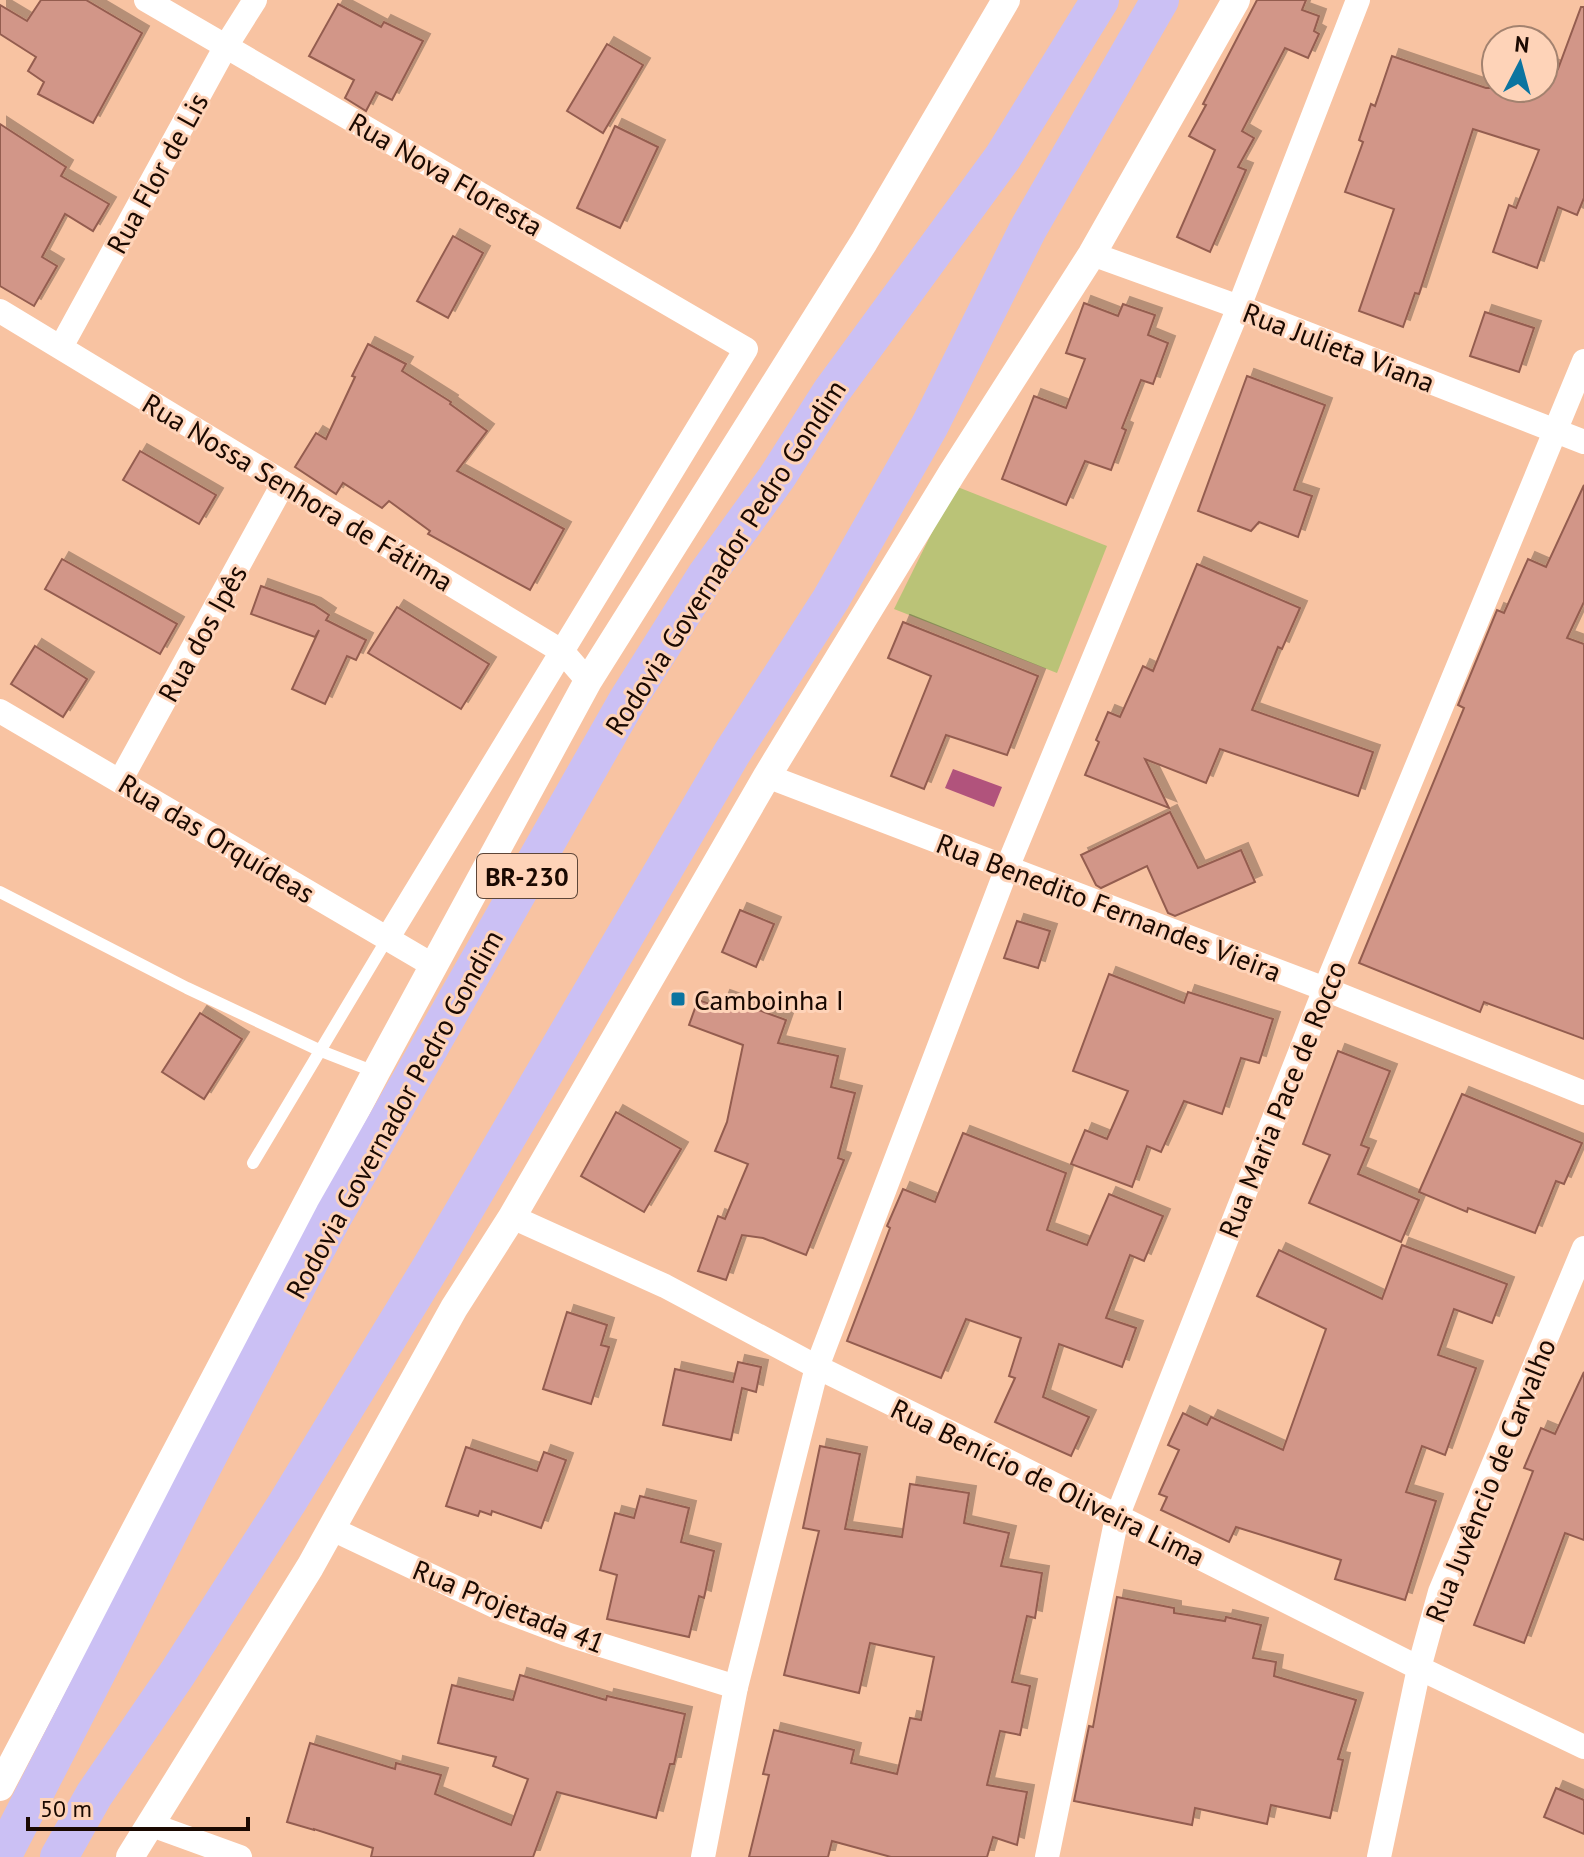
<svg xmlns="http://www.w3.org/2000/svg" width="1584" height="1857" font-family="'PT Sans',sans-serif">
  <defs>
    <filter id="shadow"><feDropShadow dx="7" dy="-7" stdDeviation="0" flood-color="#0004"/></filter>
  </defs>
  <rect width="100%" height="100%" fill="#f8c3a2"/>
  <path fill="#bac377" d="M955,486l152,60 -50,127 -163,-64z"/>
  <path fill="#b1537c" d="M953,769l49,18 -8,20 -49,-19z"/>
  <g fill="#d29688" stroke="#945d50" stroke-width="2" filter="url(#shadow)">
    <path d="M41,0h45l56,33 -49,90 -55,-29 6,-12 -16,-11 8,-14 -36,-23v-29l27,16z"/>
    <path d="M1257,0h49l-4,10 17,6 -5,15 5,3 -11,24 -23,-10 -43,83 12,7 -16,29 8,3 -36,82 -33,-15 38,-87 -26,-14 17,-31 -3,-1z"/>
    <path d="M338,4l43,23 3,-5 39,19 -31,59 -16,-8 -10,19 -21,-13 9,-18 -45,-24z"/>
    <path d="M1581,7h3v191l-7,17 -19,-8 -21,61 -44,-16 16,-47 7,3 23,-58 -66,-21 -54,165 -4,-1 -12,34 -44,-16 35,-102 -49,-17 18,-50 -4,-2 12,-36 4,2 17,-50 94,32h58v-24l14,5z"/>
    <path d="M607,44l36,21 -40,68 -36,-22z"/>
    <path d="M0,124l66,43 -5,9 48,28 -16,27 -28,-17 -23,43 15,9 -23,40 -34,-20z"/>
    <path d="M615,126l43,21 -38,81 -43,-20z"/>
    <path d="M453,236l30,17 -35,65 -31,-17z"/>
    <path d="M1084,303l34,13 5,-12 32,11 -7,20 20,8 -15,41 -12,-4 -19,48 4,2 -15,40 -26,-9 -19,44 -64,-26 32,-83 32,12 19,-49 -19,-6z"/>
    <path d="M1485,312l49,16 -15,44 -49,-16z"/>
    <path d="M368,344l38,20 -4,7 49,31 -1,2 37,27 -30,40 107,58 -34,61 -102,-56 2,-3 -41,-30 -7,7 -39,-25 -7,11 -41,-27 21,-34 10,6 29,-62 -3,-1z"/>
    <path d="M1247,376l78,29 -31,85 18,6 -14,41 -39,-15 -8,9 -53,-20z"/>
    <path d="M140,451l76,44 -17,29 -76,-44z"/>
    <path d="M1584,485v117l-17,36 17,6v395l-100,-37 -4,10 -121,-49 105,-255 -6,-3 39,-95 7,3 24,-54 18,8z"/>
    <path d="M62,559l115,65 -17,30 -115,-65z"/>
    <path d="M1197,564l103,44 -18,41 -4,-2 -26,63 121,42 -15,44 -138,-47 -14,34 -61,-24 24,49 -84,-33 14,-33 -3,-2 12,-28 12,5 23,-51 10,5z"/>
    <path d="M261,586l53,19 15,10 -3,5 40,20 -10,20 -9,-4 -22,48 -33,-15 27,-59 -4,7 -64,-23z"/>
    <path d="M397,607l92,57 -28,45 -93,-56z"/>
    <path d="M903,622l135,54 -31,79 -61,-20 -22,54 -33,-13 40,-100 -43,-18z"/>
    <path d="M35,646l52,33 -24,38 -52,-33z"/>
    <path d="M1170,812l28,56 43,-18 14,32 -80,34 -7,-3 -21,-47 -46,22 -5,-3 -15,-30z"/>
    <path d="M740,910l34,14 -18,43 -34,-15z"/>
    <path d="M1017,921l33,10 -12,37 -34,-10z"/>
    <path d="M1109,974l75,29 4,-11 85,27 -14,44 -18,-5 -19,56 -38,-13 -23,51 -14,-6 -15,41 -61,-23 14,-34 22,9 21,-48 -55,-20z"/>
    <path d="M723,997l63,23 -8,23 60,13 -7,31 24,6 -17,65 6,2 -38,95 -43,-17 -21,-3 -16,45 -28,-9 20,-55 7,3 23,-55 -33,-13 12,-29 16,-77 -54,-20 9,-25 21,7z"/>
    <path d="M200,1013l42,26 -38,60 -42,-27z"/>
    <path d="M1338,1051l52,20 -29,74 8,3 -11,26 61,26 -18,42 -92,-39 21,-48 -27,-11z"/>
    <path d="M1462,1094l120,49 -18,41 -8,-3 -21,52 -67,-25 -1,4 -48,-20z"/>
    <path d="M616,1112l65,37 -37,63 -63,-36z"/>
    <path d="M963,1133l103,40 -19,57 40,15 22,-51 54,22 -19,45 -14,-6 -24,63 30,10 -14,39 -63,-23 -16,53 46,20 -18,39 -76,-34 20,-44 -6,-2 12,-38 -55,-19 -25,59 -94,-37 43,-113 -3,-2 16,-37 32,13z"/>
    <path d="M1402,1245l105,39 -15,39 -38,-14 -16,46 38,13 -31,87 -23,-9 -16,46 30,9 -31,99 -70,-21 6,-19 -105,-33 -7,15 -68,-32 6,-13 -8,-3 20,-44 -11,-5 15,-32 24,12 4,-8 72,33 43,-121 -69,-33 22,-46 103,49z"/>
    <path d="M567,1312l40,13 -6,20 8,2 -18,57 -48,-15z"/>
    <path d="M738,1362l23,5 -5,25 -14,-4 -11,52 -68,-15 12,-56 58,13z"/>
    <path d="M1584,1372v168l-19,-7 -41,110 -50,-18 59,-154 -9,-3 17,-40 14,6z"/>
    <path d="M820,1446l40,8 -15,75 57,8 8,-53 59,9 -5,30 45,10 -8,33 41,7 -7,45 -8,-2 -15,66 18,4 -10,49 -20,-4 -13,54 40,7 -10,53 -24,-8 -6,20h-96l-59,-16 -4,16h-79l20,-82 -6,-1 11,-44 80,20 -3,13 46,11 13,-56 11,2 13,-63 -64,-14 -11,50 -75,-18 35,-144 -16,-3z"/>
    <path d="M466,1447l71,24 7,-19 22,8 -25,68 -49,-17 -1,4 -11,-4 -2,5 -32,-10z"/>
    <path d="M640,1496l49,12 -8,34 33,9 -10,47 -5,-2 -10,41 -82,-18 10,-44 -17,-5 15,-57 19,5z"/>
    <path d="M1117,1597l57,11v5l51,8 1,-4 35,8 -8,33 23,4 -2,14 82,24 -18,59 5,1 -13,58 -59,-13 -4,19 -72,-16 -3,17 -118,-24 15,-75 4,1z"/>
    <path d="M520,1675l86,25 1,-4 78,18 -11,50h-4l-14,54 -99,-26 -24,65h-162l2,-9 -59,-19v1l-27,-8 23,-79 85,26 1,-6 45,12 -6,19 76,31 17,-46 -35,-13 3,-9 -58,-14 14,-58 61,15z"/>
    <path d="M1556,1788l28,12v34l-40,-17z"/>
  </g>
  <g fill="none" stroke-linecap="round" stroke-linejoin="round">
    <g stroke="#fff" stroke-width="12">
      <path d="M0,892l187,96 134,63 54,21"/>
      <path d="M253,1163l134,-224"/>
    </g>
    <g stroke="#fff" stroke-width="24">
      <path d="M146,0l600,349 -359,590"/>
      <path d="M1092,254l147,53 345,135"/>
      <path d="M0,311l563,341 25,29"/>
      <path d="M61,347l165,-301 29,-46"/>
      <path d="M0,711l434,255"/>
      <path d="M767,776l558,213 259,104"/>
      <path d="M120,781l163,-297"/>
      <path d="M512,1217l153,69 152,81 171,84 431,217 165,79"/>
      <path d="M332,1529l171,81 66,25 167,52"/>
      <path d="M149,1824l91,33"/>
      <path d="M703,1857l33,-170 81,-320 190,-499 232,-561 119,-307"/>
      <path d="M1047,1857l70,-340 208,-528 259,-628"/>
      <path d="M1379,1857l40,-189 21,-76 144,-344"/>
    </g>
    <g stroke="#fff" stroke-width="28">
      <path d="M0,1787l376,-715 212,-391 276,-439 142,-242"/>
      <path d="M130,1857l180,-290 144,-259 58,-91 255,-441 185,-303 140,-219 144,-254"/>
    </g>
    <g stroke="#cbc0f4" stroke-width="38">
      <path d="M2,1857l205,-399 127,-243 293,-514 80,-127 70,-97 54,-85 172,-235 97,-157"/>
      <path d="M59,1857l35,-62 83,-121 110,-171 147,-241 298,-509 99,-154 99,-174 98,-196 132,-229"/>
    </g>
  </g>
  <rect fill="#0b74a0" stroke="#fed3b8" stroke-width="3" x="670" y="991" width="16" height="16" rx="4"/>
  <g text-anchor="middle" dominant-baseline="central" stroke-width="6" stroke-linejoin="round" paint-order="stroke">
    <rect fill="#fed3b8" stroke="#5e4638" stroke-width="2" x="477" y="854" width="100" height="44" rx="6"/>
    <g font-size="26" font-weight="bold" fill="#1a0901">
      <text x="527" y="876">BR-230</text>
    </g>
    <g font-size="28" fill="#1a0901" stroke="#fed3b8">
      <text transform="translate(157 173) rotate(-61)">Rua Flor de Lis</text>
      <text transform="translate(446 174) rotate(30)">Rua Nova Floresta</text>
      <text transform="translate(1339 347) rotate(21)">Rua Julieta Viana</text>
      <text transform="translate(298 492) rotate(31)">Rua Nossa Senhora de Fátima</text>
      <text transform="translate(725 557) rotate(-57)">Rodovia Governador Pedro Gondim</text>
      <text transform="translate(202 633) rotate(-61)">Rua dos Ipês</text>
      <text transform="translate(217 838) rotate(31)">Rua das Orquídeas</text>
      <text transform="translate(1109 907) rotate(21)">Rua Benedito Fernandes Vieira</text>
      <text transform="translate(1282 1099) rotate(-68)">Rua Maria Pace de Rocco</text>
      <text transform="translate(394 1114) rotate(-61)">Rodovia Governador Pedro Gondim</text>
      <text transform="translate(1490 1480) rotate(-68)">Rua Juvêncio de Carvalho</text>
      <text transform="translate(1048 1482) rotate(26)">Rua Benício de Oliveira Lima</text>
      <text transform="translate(509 1606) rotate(22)">Rua Projetada 41</text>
    </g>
    <g font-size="28" fill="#1a0901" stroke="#fed3b8" text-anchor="start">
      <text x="694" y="999">Camboinha I</text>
    </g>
  </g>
  <g transform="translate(1520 64) rotate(6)"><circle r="38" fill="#fed3b8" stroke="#a3826f" stroke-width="2"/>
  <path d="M0-6L14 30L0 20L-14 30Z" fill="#0b74a0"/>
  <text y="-12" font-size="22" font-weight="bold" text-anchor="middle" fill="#1a0901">N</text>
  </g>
  <path d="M28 1817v12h220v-12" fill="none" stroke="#1a0901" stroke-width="4"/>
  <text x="40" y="1817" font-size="24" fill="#1a0901" stroke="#fed3b8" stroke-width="6" paint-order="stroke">50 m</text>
</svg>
